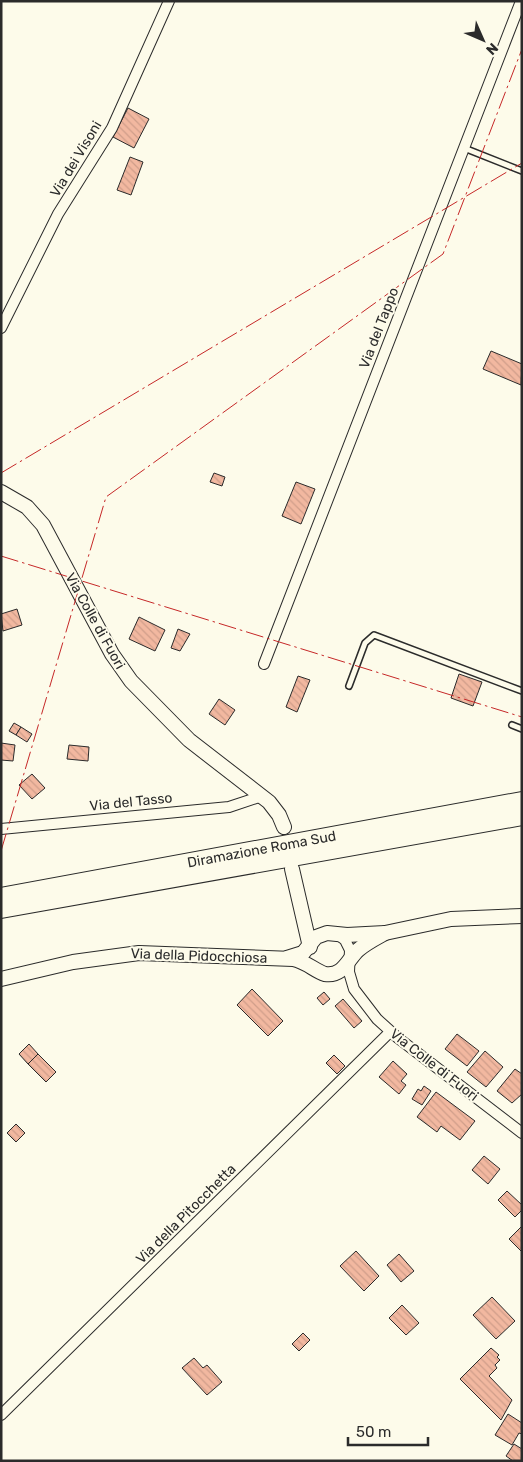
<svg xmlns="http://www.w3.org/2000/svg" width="523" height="1462" font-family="Rubik,sans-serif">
  <defs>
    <pattern id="building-back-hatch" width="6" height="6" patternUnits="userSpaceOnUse" patternTransform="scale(1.25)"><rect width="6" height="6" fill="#f2b8a0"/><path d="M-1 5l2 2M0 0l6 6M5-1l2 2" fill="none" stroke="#d09e8a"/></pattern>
  </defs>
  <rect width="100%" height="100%" fill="#fdfbea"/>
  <g fill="url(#building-back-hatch)" stroke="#2b2b2b">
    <path d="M128,108l21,11 -15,29 -21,-11z"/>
    <path d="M130,157l13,5 -12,33 -14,-5z"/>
    <path d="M491,351l31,13 -1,21 -38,-16z"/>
    <path d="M214,473l11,4 -3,9 -12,-4z"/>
    <path d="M296,482l19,7 -14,35 -19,-8z"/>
    <path d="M17,609l5,16 -19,6 -2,-17z"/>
    <path d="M139,617l26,13 -10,21 -26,-12z"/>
    <path d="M178,629l12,5 -10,17 -9,-3z"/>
    <path d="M459,674l23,8 -9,24 -22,-8z"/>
    <path d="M298,676l12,4 -13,32 -11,-5z"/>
    <path d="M219,699l16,11 -10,15 -16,-11z"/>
    <path d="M14,723l7,4 -5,8 -7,-4z"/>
    <path d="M21,727l11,7 -5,8 -11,-7z"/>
    <path d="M1,743l14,2 -2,16 -12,-1z"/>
    <path d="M69,745l20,2 -1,14 -21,-2z"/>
    <path d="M32,774l13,14 -13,11 -13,-14z"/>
    <path d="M252,989l31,32 -15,15 -31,-31z"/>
    <path d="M324,992l6,7 -7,6 -6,-7z"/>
    <path d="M343,999l19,22 -8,7 -19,-22z"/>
    <path d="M457,1034l22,17 -12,15 -22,-17z"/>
    <path d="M29,1044l9,10 -10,10 -9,-10z"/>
    <path d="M485,1051l18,16 -17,20 -19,-15z"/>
    <path d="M38,1054l18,18 -10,10 -18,-18z"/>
    <path d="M334,1055l11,11 -8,8 -11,-11z"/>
    <path d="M393,1061l14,13 -6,7 5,4 -7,9 -20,-17z"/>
    <path d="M515,1069l7,5v20l-10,9 -15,-12z"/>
    <path d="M424,1086l7,5 -9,14 -10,-6 6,-10 3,2z"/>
    <path d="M436,1092l39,29 -15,19 -19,-14 -4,6 -20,-15z"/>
    <path d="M16,1124l9,9 -9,9 -9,-9z"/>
    <path d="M484,1156l16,13 -12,15 -16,-14z"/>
    <path d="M507,1191l15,14v5l-7,7 -17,-17z"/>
    <path d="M522,1226v26l-13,-13z"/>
    <path d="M356,1251l23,25 -15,15 -24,-25z"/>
    <path d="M399,1254l15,17 -13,11 -14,-17z"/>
    <path d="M492,1297l23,24 -19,18 -23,-24z"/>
    <path d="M402,1305l17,18 -13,12 -17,-17z"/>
    <path d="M303,1333l7,7 -11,11 -7,-7z"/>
    <path d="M491,1348l8,7 -2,2 3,3 -5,5 2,3 -8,8 23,24 -11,20 -41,-41z"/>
    <path d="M194,1358l9,10 4,-3 15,17 -15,13 -25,-27z"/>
    <path d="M508,1414l14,9v11l-3,-1 -7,12 -17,-10z"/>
    <path d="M514,1444l8,5v12h-9l-7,-5z"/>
  </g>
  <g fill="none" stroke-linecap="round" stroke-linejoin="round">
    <defs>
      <g id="lane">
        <path d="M464,148l58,23"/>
        <path d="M349,686l16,-43 9,-8 148,56"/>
        <path d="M512,725l10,4"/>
      </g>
      <g id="street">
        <path d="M1,328l57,-114 54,-86 57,-127"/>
        <path d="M264,664l257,-663"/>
        <path d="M1,829l228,-22 33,-11"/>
        <path d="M337,934l8,6 5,10 -1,22 5,17 23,30 21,19 124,95"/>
        <path d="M1,1415l389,-383"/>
      </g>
      <g id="secondary">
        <path d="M1,492l26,15 16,18 69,129 19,27 58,59 80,62 10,13 5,12"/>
        <path d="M292,869l18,78"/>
        <path d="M287,958l16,-5 13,-16 11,-4 20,2 38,-2 66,-14 71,-3"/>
        <path d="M1,979l72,-17 66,-9 154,6c14,3 22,12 32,15 18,3 23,-15 33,-24 8,-7 18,-12 27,-17"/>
      </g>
      <g id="highway">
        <path id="s1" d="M1,897l521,-96"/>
        <path d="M1,909l521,-93"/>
      </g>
    </defs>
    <use href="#lane" stroke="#2b2b2b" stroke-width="8"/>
    <use href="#street" stroke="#2b2b2b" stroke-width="12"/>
    <use href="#secondary" stroke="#2b2b2b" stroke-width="16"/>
    <use href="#highway" stroke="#2b2b2b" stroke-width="20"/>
    <use href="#lane" stroke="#fdfbea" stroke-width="5"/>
    <use href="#street" stroke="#fdfbea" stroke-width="10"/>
    <use href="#secondary" stroke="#fdfbea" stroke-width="14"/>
    <use href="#highway" stroke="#fdfbea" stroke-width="18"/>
    <g stroke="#c62828" stroke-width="1" stroke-dasharray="18 4 2.5 4" stroke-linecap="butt">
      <path d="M1,473l521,-310"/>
      <path d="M1,556l521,161"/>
      <path d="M1,851l105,-354 337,-243 79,-205"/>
    </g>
  </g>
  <g text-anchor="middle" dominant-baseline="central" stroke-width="4" stroke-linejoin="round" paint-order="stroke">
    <g font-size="14" fill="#2b2b2b" stroke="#fdfbea">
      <text transform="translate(76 159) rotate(-59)">Via dei Visoni</text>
      <text transform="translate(379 328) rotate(-69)">Via del Tappo</text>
      <text transform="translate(95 621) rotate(61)">Via Colle di Fuori</text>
      <text transform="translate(131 802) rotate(-6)">Via del Tasso</text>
      <text stroke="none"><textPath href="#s1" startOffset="265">Diramazione Roma Sud</textPath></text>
      <text transform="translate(199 956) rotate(2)">Via della Pidocchiosa</text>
      <text transform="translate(434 1065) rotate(38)">Via Colle di Fuori</text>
      <text transform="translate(186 1214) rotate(-45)">Via della Pitocchetta</text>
    </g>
  </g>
  <rect width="523" height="1462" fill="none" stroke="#2b2b2b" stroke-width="5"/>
  <g transform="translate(483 40) rotate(135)" stroke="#fdfbea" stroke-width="4" paint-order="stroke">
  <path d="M0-4L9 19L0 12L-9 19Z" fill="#2b2b2b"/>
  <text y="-8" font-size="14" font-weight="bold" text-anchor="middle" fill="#2b2b2b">N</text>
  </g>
  <path d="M348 1437v8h80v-8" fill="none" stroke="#2b2b2b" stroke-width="2.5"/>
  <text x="356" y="1437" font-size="15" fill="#2b2b2b" stroke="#fdfbea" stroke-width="4" paint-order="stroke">50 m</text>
</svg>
